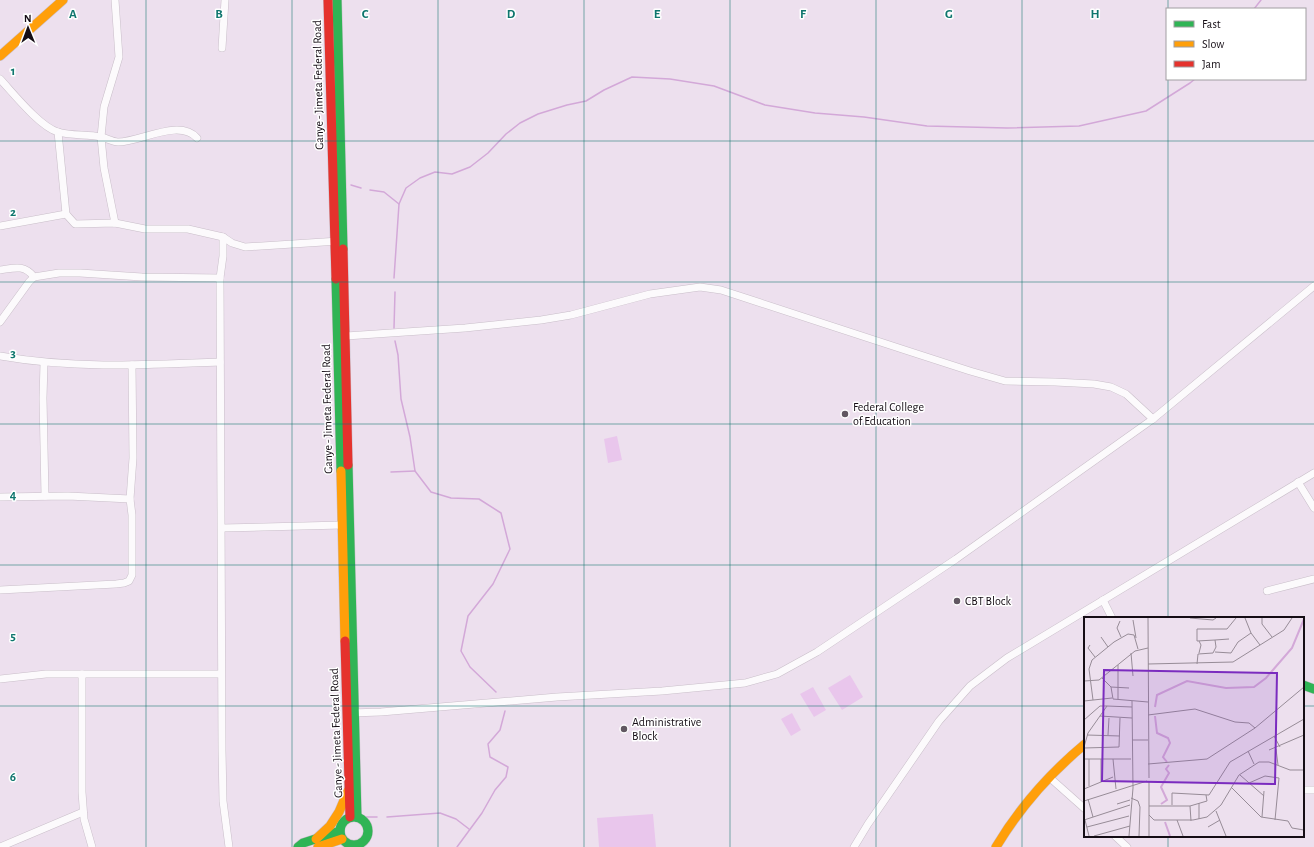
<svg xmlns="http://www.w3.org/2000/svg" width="1314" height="847" font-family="'Alegreya Sans',sans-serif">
  <rect width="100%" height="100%" fill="#ede0ee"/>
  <g fill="#e9c6ec">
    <path d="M617,436l5,24 -14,3 -4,-24z"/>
    <path d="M850,675l13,22 -21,13 -14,-22z"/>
    <path d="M813,687l13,23 -12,7 -14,-23z"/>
    <path d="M792,713l9,17 -10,6 -10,-17z"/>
    <path d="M653,814l3,33h-57l-2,-29z"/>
  </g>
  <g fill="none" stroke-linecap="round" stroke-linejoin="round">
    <g stroke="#d3a8d8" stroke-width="1.5">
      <path d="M1254,9l7,-9"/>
      <path d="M351,185l10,3"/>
      <path d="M370,190l14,2 15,12"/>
      <path d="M394,278l5,-74 7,-16 14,-10 15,-6 17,2 18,-7 18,-14 18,-19 14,-11 18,-9 29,-9 19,-4 18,-11 28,-13 38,2 44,7 51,19 50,8 49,4 63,9 80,2 72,-2 67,-15 44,-28 5,-4"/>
      <path d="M394,328l1,-36"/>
      <path d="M395,341l3,14 3,44 9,38 5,34 16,21 20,6 28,1 22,14 9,36 -17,35 -25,32 -7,35 9,16 26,25"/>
      <path d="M391,472l24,-1"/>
      <path d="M366,817h11"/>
      <path d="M387,817l53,-4 16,6 13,10"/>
      <path d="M457,847l25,-34 13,-23 11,-13 2,-10 -18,-10 -2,-13 12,-14 5,-19"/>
    </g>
    <defs>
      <g id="street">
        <path d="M115,0l4,57 -15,50 -3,30 3,31 11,55"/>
        <path d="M222,48l3,-48"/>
        <path d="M0,79c13,14 40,48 58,53 14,4 29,2 43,5 5,1 12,5 17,5 23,0 61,-24 79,-4"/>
        <path d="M58,132l8,82 9,10 40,-1 30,6h43l35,8 9,6 13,4 94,-6"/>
        <path d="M0,226l66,-12"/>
        <path d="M223,237v19l-3,22 2,472 1,51 6,46"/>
        <path d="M0,270c14,-2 24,-6 34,7"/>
        <path d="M0,322l29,-40 5,-5 25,-4h21l62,4 78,1"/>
        <path d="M346,336l119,-8 76,-8 30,-5 79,-21 50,-7 21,3 184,60 65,21 35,10 50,1 39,2 17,3 15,7 27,25"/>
        <path d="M0,356c73,13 146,9 220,6"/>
        <path d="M44,363l-1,35 2,98"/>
        <path d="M1298,482l16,26"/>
        <path d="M0,497l68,-1 62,3"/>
        <path d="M222,528l120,-3"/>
        <path d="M0,590l116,-6 8,-1 5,-2 3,-6v-60l-2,-16 3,-41 -1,-93"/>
        <path d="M1267,591l47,-12"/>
        <path d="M1103,600l9,18"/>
        <path d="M82,674v118l2,27 8,28"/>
        <path d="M0,679l46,-5h175"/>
        <path d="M351,713l30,-1 176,-15 105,-6 83,-8 32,-9 40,-22 139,-93 197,-140 161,-133"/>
        <path d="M1049,777l36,32"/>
        <path d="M1303,790h11"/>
        <path d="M1115,836l12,11"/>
        <path d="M0,847l83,-35"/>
        <path d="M854,847l14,-23 71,-103 31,-35 37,-28 307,-185"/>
      </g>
      <g id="fast">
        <path d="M337,0l6,249"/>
        <path d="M336,279l5,192"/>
        <path d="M348,465l9,352"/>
        <path d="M1303,685l11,4"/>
        <circle cx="354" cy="831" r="14"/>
        <path d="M298,847l5,-4 37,-12"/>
      </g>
      <g id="slow">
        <path d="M0,56l63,-56"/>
        <path d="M341,471l4,170"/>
        <path d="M316,839l14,-13 9,-14 9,-21"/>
        <path d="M318,847l24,-8"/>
        <path d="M996,847c24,-40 53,-73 89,-103"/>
      </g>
      <g id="jam">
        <path d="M328,0l8,279"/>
        <path d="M343,249l5,216"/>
        <path d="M345,641l5,176"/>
      </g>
    </defs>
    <use href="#street" stroke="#c9bec9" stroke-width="8"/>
    <use href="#fast" stroke="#c9bec9" stroke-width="10"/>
    <use href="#slow" stroke="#c9bec9" stroke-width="10"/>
    <use href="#jam" stroke="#c9bec9" stroke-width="10"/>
    <use href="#street" stroke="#fcfafc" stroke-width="7"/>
    <use href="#fast" stroke="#30b455" stroke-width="9"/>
    <use href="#slow" stroke="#ff9f0a" stroke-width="9"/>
    <use href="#jam" stroke="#e5322d" stroke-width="9"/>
  </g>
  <path fill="none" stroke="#0f766e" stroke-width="1" stroke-opacity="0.55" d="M146,0v847M292,0v847M438,0v847M584,0v847M730,0v847M876,0v847M1022,0v847M1168,0v9M1168,79v539M0,141h1314M0,282h1314M0,424h1314M0,565h1314M0,706h1085M1303,706h11M1168,836v11"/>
  <g fill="#615761" stroke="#fff" stroke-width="1.5">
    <circle cx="845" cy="414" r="4"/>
    <circle cx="957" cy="601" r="4"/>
    <circle cx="624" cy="729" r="4"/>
  </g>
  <g text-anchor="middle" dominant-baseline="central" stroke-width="3" stroke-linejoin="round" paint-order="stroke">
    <g font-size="12" fill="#150d15" stroke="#fff">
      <text transform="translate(318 85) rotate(-91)">Ganye - Jimeta Federal Road</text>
      <text transform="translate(327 409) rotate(-91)">Ganye - Jimeta Federal Road</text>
      <text transform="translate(336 733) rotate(-92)">Ganye - Jimeta Federal Road</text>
    </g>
    <g font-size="12" fill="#150d15" stroke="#fff" text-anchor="start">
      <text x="853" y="407">Federal College<tspan x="853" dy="14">of Education</tspan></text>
      <text x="965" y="601">CBT Block</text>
      <text x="632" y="722">Administrative<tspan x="632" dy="14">Block</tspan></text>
    </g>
  </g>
  <g transform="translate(1084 617)">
    <rect width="220" height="220" fill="#ede0ee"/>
    <path fill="none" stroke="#d3a8d8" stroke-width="2" d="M71,90l2,-12 30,-14 39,7 28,-1 12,-9 26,-30 12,-29M71,99l2,17 11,5 2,5 -7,14 4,5M77,187l6,-4 -6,-13 8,-14 -3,-4 3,-4M81,205l5,14"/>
    <path fill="none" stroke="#978c97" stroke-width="1" d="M64,1l1,160M106,1l23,2 3,-2M161,1l6,15 9,12M178,1v6l10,13M49,3l3,18M36,4l-3,7 4,9M17,20l7,10M131,23l14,-1M115,24l2,4 -2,8M6,28l-2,3 7,9M131,35l16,1 7,-11 13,-9M47,36l2,23M64,47l85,-2 51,-32 8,-12M113,47l1,-10 15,-1 3,-6 -1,-7 -18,1v-12h30l9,-11M34,48v34M18,61l9,9 18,1M0,64l15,-1 36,-29 13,-3M27,70l2,12 35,3M9,83l-4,-31 3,-9 22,-18 14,-8 6,1 4,14M0,84l28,-3M64,98l47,-6 40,13 14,1 6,5M16,99l32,2M0,103l16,-14h7M3,118l33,1M24,118l1,-17M190,119l6,11M48,123h16M0,130l4,-14 19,-27 25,1M0,131l35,-1 1,-29M192,132l2,16M185,133l35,-15M164,134l6,13M0,142h47M29,142l3,30M64,147l59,-5 48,-31 49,-41M156,158l24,21M17,165v-23M65,165v54M165,166l16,-7 14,2 -4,42M5,169v-27M147,170l30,30 27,4 4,7 12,2M0,172l29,-12M47,181l7,3 2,6 -1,29M4,182l5,18M0,184l63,-20M33,187l13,-4M88,188v-12l37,2 21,-33 74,-43M65,189h41l17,-5 -1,-6M106,189l1,15M132,194l10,25M65,198l5,5h39l14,-3 14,-12 18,-30 20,-13h10l21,8h14M178,200l2,-26M115,202v-16M0,203l46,-15M1,203l4,16M93,203l6,16M3,210l42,-11M124,210l12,-7M10,219l36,-10M45,219l4,-48 -1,-87"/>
    <path fill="#7b2cbf" fill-opacity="0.15" stroke="#7b2cbf" stroke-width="2" d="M20,53l173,3 -2,111 -173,-3z"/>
    <rect width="220" height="220" fill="none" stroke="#150d15" stroke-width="2"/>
  </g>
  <g font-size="13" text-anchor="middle" font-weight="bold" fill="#0f766e" stroke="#fff" stroke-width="3" stroke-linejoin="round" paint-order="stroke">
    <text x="73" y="18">A</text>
    <text x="219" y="18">B</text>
    <text x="365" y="18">C</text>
    <text x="511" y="18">D</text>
    <text x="657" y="18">E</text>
    <text x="803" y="18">F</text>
    <text x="949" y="18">G</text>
    <text x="1095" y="18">H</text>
    <text x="13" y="75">1</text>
    <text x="13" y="216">2</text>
    <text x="13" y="357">3</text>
    <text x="13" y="499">4</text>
    <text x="13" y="640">5</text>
    <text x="13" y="781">6</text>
  </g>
  <rect x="1166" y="8" width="140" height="72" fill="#ffffff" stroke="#a19ea1"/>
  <rect x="1174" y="21" width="20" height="6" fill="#30b455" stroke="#a19ea1"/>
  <text x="1202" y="28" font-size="12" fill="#150d15">Fast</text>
  <rect x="1174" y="41" width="20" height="6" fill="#ff9f0a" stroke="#a19ea1"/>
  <text x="1202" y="48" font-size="12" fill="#150d15">Slow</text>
  <rect x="1174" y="61" width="20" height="6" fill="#e5322d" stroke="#a19ea1"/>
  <text x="1202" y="68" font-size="12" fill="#150d15">Jam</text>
  <g transform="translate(28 28) rotate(359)" stroke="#ffffff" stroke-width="3" paint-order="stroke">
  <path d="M0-3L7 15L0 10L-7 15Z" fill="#150d15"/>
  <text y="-6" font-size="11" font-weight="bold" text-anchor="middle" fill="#150d15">N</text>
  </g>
</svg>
